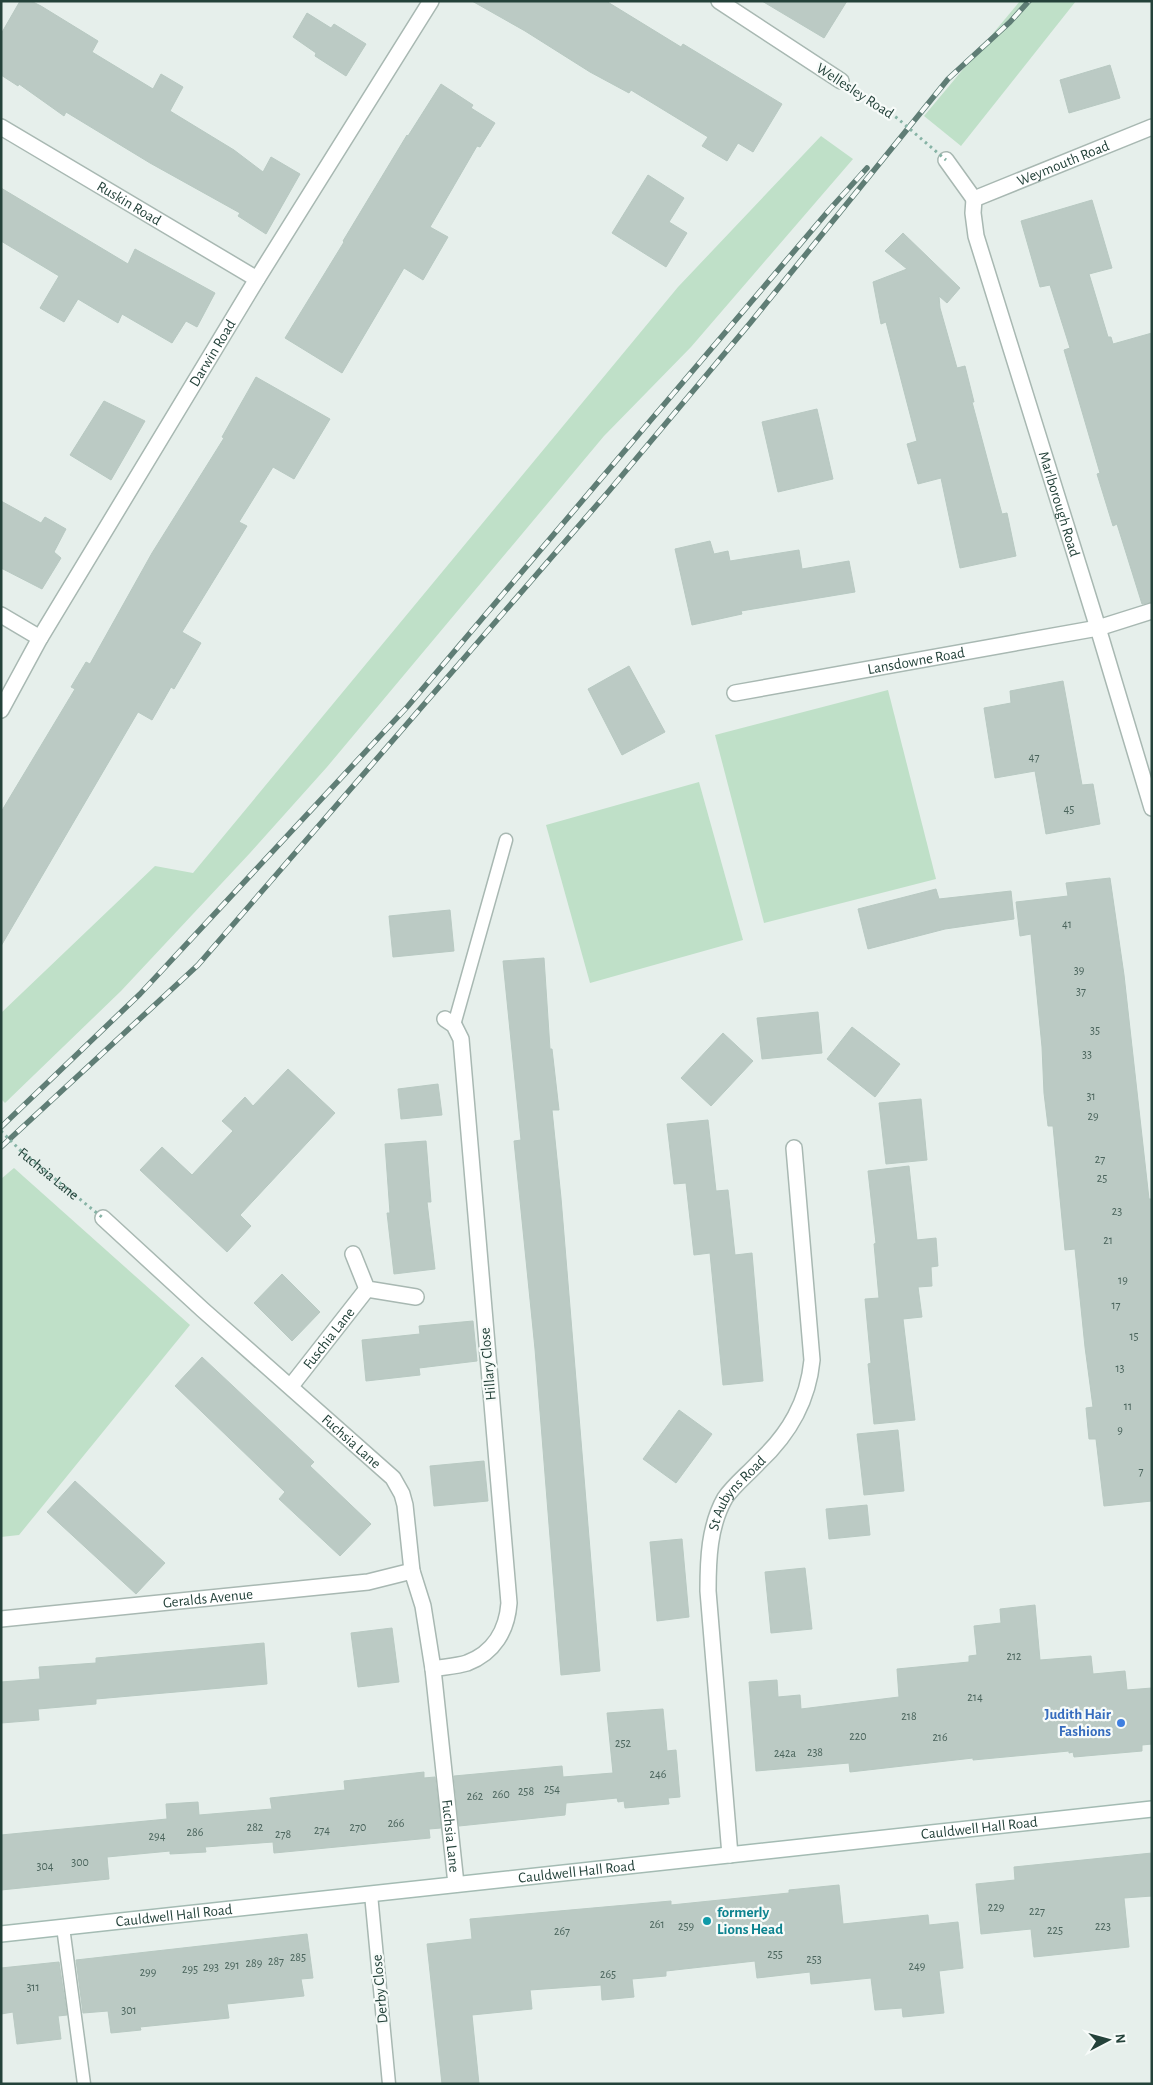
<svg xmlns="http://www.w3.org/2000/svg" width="1153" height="2085" font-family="'Alegreya Sans',sans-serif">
  <rect width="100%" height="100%" fill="#e6efeb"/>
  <g fill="#bfe0c8">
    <path d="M1020,1h56l-115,145 -37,-30z"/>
    <path d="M821,136l32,23 -162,188 -87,89 -277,331 -77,86 -129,138 -116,112 -4,-4v-86l154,-147 38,7 485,-586z"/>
    <path d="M888,690l48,189 -172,44 -49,-188z"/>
    <path d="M699,782l44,158 -153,43 -44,-158z"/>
    <path d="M14,1168l176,157 -171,210 -18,2v-358z"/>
  </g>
  <g fill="#bbcac4" stroke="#b8c9c2">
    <path d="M20,1h11l10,5 57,35 -6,11 61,37 8,-15 22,13 -13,24 64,39 29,22 8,-15 29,17 -34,60 -28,-18 2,-3 -90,-50 -84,-51 -2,4 -45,-32 -1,2 -17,-11v-41z"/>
    <path d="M472,1h134l75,46 2,-3 99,60 -29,48 -15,-9 -11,18 -25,-15 6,-9 -77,-47 -2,3 -39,-21 -65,-41z"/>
    <path d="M762,1h85l-23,37z"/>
    <path d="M307,13l24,15 3,-4 32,20 -20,32 -31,-20 1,-3 -23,-16z"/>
    <path d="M1110,65l10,33 -51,15 -9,-33z"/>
    <path d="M441,84l32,21 -2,3 24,15 -15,24 -3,-1 -47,81 18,10 -25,43 -19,-12 -62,105 -57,-35 59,-96 -1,-1 64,-106 1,1z"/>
    <path d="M648,175l36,23 -15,24 18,11 -21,34 -54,-34z"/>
    <path d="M1,188l127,76 7,-15 80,44 -18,34 -11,-6 -14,22 -50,-29 -4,9 -40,-24 -14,23 -24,-14 19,-32 -58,-35z"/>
    <path d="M1092,200l20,68 -23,6 19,63h3l2,7 39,-11v269l-10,2 -25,-80 -4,2 -16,-52 3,-1 -36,-123 6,-2 -20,-63 -10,2 -19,-66z"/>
    <path d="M903,233l57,55 -13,15 -8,-7 1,12 17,60 8,-2 9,36h-2l30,112 5,-1 9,43 -56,12 -19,-90 -23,6 -11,-40 10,-3 -31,-119 -5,2 -8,-42 34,-13 -22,-18z"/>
    <path d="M256,377l74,42 -36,60 -21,-12 -34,55 8,4 -65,106 19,11 -27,46 -3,-2 -19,33 -14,-8 -137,234v-134l74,-123 -4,-2 15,-25 4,2 62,-111 72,-115 -2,-1z"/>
    <path d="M104,401l41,20 -34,59 -41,-25z"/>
    <path d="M817,409l16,70 -55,13 -16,-70z"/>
    <path d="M1,501l40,22 4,-6 21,12 -12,23 7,6 -19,31 -41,-21z"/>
    <path d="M710,541l4,13 14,-3 2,10 69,-11 3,19 47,-8 6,31 -114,19 1,3 -50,11 -17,-76z"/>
    <path d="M629,666l36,66 -43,23 -34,-66z"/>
    <path d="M1063,681l19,104 11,-1 7,40 -54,10 -11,-63 -40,7 -11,-70 27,-5 -1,-12z"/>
    <path d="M1110,878l14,97 25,224h3v302l-48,5 -8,-67h-7l-3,-31 7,-1 -8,-60 -10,-98 -10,1 -12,-124h-5l-4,-33 -2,-46 -11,-113 -11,2 -4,-34 52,-6 -2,-13z"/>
    <path d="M936,889l3,10 72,-8 3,28 -69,10 -77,20 -10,-40z"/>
    <path d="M450,910l4,41 -61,6 -4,-41z"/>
    <path d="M544,958l6,91h2l7,61h-7l9,88 39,473 -39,4 -26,-326 -21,-208 7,-1 -18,-179z"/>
    <path d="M818,1012l4,41 -60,6 -5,-41z"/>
    <path d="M852,1027l48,37 -25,33 -48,-38z"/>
    <path d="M723,1033l30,28 -42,45 -30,-28z"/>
    <path d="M288,1069l47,44 -95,102 11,11 -24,26 -87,-82 22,-23 30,28 41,-44 -11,-10 23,-24 8,9z"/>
    <path d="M438,1084l4,31 -41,4 -3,-30z"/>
    <path d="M921,1099l6,61 -41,4 -7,-61z"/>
    <path d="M708,1120l8,71 12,-1 7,65 17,-2 11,128 -40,4 -13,-132 -16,2 -8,-72 -12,1 -7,-60z"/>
    <path d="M426,1141l5,61h-4l8,67 -41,5 -7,-61h3l-5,-69z"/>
    <path d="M909,1166l8,74 19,-2 2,28 -7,1 1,19 -14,1 4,30 -19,2 12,101 -41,4 -6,-60 3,-1 -6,-64 14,-1 -5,-54 2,-1 -8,-72z"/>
    <path d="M282,1274l38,38 -28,29 -38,-38z"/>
    <path d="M473,1321l4,40 -58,7 1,7 -54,6 -4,-41 58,-6 -1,-8z"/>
    <path d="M202,1357l112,105 -4,4 61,58 -31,32 -61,-57 6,-7 -110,-106z"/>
    <path d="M679,1410l33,24 -36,49 -33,-24z"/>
    <path d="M898,1430l6,61 -40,4 -7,-61z"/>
    <path d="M484,1461l4,40 -54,5 -4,-40z"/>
    <path d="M75,1481l90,82 -29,31 -89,-82z"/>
    <path d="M867,1505l3,30 -41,4 -3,-30z"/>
    <path d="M682,1539l7,78 -32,4 -7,-79z"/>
    <path d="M805,1568l7,61 -41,4 -6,-61z"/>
    <path d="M1035,1605l5,55 51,-4 2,18 32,-3 2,19 25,-2v56l-10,1v6l-68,6 -1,-5 -4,1v-2l-96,9v-2l-123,14 -1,-9 -93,8 -7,-89 28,-2 1,17 22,-2 1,14 98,-12 -2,-28 72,-7v-6l8,-1 -3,-29 27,-3 -1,-14z"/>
    <path d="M392,1628l7,54 -41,5 -7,-54z"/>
    <path d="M264,1643l3,41 -171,15v5l-58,5 1,11 -38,3v-41l39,-3 -1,-12 57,-4v-5z"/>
    <path d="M663,1709l4,42 9,-1 4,47 -12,1 1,6 -44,4 -1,-7 -6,1 -1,-4 -51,5 -1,12 -106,11 -5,-50 108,-10 1,11 50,-4 -6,-60z"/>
    <path d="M424,1772v6l11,-1 6,51 -12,1 1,9 -156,15 -1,-11 -68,5 1,5 -36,2v-3l-63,6 2,22 -108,11v-55l166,-16 -1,-15 32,-2 1,13 73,-6 -2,-11 75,-8 -1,-9z"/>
    <path d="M1152,1853v43l-28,2 5,49 -95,10 -3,-28 -50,5 -5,-50 39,-4 -1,-13z"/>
    <path d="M839,1885l4,39 85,-9 1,10 29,-3 5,46 -24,3 5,42 -41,4 -1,-9 -27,2 -4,-32 -60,6 -1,-12 -53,6 -2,-17 -89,10v5l-34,3 2,18 -32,3 -1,-15 -71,5 2,19 -60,6 7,69h-37l-15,-140 45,-5 -2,-20 201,-18v4l118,-12v-3z"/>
    <path d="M307,1934l6,44 -12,1 3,17 -77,8 2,14 -89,9 1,3 -30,3 -3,-22 -25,2 -7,-53z"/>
    <path d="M59,1962l8,53 -9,1 3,23 -44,5 -4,-32 -12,2v-46z"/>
  </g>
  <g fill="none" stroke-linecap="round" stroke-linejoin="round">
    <defs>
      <g id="lane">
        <path d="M454,1025l52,-185"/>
        <path d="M371,1894l18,190"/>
        <path d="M63,1927l21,157"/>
      </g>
      <g id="street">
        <path d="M719,1l122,80"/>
        <path id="s1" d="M1,127l256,152"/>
        <path d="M946,160l28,39"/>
        <path id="s2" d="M974,199l-1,14 3,23 122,392 54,180"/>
        <path id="s3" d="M974,199l178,-72"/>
        <path d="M1,615l39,23"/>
        <path id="s4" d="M735,693l363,-65 54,-17"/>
        <path id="s5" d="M1,710l39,-72 217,-359 174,-278"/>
        <path id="s6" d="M103,1218l100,92 190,168 9,16 3,11 7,66 11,35 10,63 23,215"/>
        <path d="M353,1254l14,35 49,8"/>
        <path id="s7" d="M291,1386l76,-97"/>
        <path id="s8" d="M1,1619l367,-37 44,-11"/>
        <path d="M433,1669c11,-2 24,-3 34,-6 27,-10 40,-33 42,-60l-48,-564 -7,-14 -9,-6"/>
        <path id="s9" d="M730,1855l-22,-264c0,-31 1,-65 17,-93 9,-13 23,-24 34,-36 30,-28 49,-60 53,-102l-18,-212"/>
      </g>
      <g id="secondary">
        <path id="s10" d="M1,1934l1151,-125"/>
      </g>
    </defs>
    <use href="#lane" stroke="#a8b8b2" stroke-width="15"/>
    <use href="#street" stroke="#a8b8b2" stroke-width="18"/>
    <use href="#secondary" stroke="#a4bbb3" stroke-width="18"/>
    <use href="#lane" stroke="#fff" stroke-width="12"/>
    <use href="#street" stroke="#fff" stroke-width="15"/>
    <use href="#secondary" stroke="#fff" stroke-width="15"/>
    <defs>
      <g id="rail">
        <path d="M1,1127l139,-133 268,-288 422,-497 37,-41"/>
        <path d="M1,1147l197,-182 411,-474 142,-169 197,-243 62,-57 19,-21"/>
      </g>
    </defs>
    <use href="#rail" stroke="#5f7d75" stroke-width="5.5"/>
    <use href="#rail" stroke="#f7fbf9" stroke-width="4" stroke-dasharray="11" stroke-linecap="butt"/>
    <g stroke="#86b3a5" stroke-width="3" stroke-dasharray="2.5 4" stroke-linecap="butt">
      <path d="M841,81l56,37 49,42"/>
      <path id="s11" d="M1,1131l21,21 81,66"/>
    </g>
  </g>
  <circle fill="#3f7fe0" stroke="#f7fbf9" stroke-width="2" cx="1121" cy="1723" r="5"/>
  <circle fill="#0f9aa8" stroke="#f7fbf9" stroke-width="2" cx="707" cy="1921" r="5"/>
  <g text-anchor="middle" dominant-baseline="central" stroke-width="4.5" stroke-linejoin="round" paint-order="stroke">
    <g font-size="12" fill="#4a645c">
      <text x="1034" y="757">47</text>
      <text x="1069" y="809">45</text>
      <text x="1067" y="924">41</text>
      <text x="1079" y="970">39</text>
      <text x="1081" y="991">37</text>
      <text x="1095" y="1030">35</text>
      <text x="1087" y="1054">33</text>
      <text x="1091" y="1096">31</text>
      <text x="1093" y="1116">29</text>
      <text x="1100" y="1159">27</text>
      <text x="1102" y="1178">25</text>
      <text x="1117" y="1211">23</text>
      <text x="1108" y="1240">21</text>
      <text x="1123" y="1280">19</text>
      <text x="1116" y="1305">17</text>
      <text x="1134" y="1336">15</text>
      <text x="1120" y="1368">13</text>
      <text x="1128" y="1406">11</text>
      <text x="1120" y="1430">9</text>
      <text x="1141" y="1471">7</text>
      <text x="1014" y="1656">212</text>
      <text x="975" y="1697">214</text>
      <text x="909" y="1716">218</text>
      <text x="858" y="1736">220</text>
      <text x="940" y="1737">216</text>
      <text x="623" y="1743">252</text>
      <text x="815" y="1752">238</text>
      <text x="785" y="1753">242a</text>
      <text x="658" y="1774">246</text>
      <text x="552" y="1789">254</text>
      <text x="526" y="1791">258</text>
      <text x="501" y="1794">260</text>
      <text x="475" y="1796">262</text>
      <text x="396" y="1823">266</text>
      <text x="255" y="1827">282</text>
      <text x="358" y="1827">270</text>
      <text x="322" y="1830">274</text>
      <text x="195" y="1832">286</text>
      <text x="283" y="1834">278</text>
      <text x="157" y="1836">294</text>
      <text x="80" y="1862">300</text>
      <text x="45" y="1866">304</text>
      <text x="996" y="1907">229</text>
      <text x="1037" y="1911">227</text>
      <text x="657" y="1924">261</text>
      <text x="686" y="1926">259</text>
      <text x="1103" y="1926">223</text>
      <text x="1055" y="1930">225</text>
      <text x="562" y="1931">267</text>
      <text x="775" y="1954">255</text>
      <text x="298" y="1957">285</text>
      <text x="814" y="1959">253</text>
      <text x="276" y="1961">287</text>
      <text x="254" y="1963">289</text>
      <text x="232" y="1965">291</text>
      <text x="917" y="1966">249</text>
      <text x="211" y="1967">293</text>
      <text x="190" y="1969">295</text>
      <text x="148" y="1972">299</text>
      <text x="608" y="1974">265</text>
      <text x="33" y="1987">311</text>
      <text x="129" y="2010">301</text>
    </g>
    <g font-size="15" fill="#24423a" stroke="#f7fbf9">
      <text transform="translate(855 91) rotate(33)">Wellesley Road</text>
      <text stroke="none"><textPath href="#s3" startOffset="96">Weymouth Road</textPath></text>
      <text stroke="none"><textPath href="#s1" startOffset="149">Ruskin Road</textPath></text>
      <text stroke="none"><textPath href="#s5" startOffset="415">Darwin Road</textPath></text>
      <text stroke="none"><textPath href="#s2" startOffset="318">Marlborough Road</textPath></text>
      <text stroke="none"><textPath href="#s4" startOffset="184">Lansdowne Road</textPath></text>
      <text stroke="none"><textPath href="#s11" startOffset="64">Fuchsia Lane</textPath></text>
      <text stroke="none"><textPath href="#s7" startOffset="61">Fuschia Lane</textPath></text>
      <text transform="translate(488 1364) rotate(-95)">Hillary Close</text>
      <text stroke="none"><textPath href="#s6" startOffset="334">Fuchsia Lane</textPath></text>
      <text stroke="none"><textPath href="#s9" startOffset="371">St Aubyns Road</textPath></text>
      <text stroke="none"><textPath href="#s8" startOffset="208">Geralds Avenue</textPath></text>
      <text stroke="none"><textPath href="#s10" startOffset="984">Cauldwell Hall Road</textPath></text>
      <text stroke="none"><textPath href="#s6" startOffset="754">Fuchsia Lane</textPath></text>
      <text stroke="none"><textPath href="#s10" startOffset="579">Cauldwell Hall Road</textPath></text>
      <text stroke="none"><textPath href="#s10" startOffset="174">Cauldwell Hall Road</textPath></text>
      <text transform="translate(380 1989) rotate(-95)">Derby Close</text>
    </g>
    <g font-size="15" font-weight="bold" fill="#366cbe" stroke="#f7fbf9" text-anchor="end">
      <text x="1111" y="1714">Judith Hair<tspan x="1111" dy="17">Fashions</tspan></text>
    </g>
    <g font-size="15" font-weight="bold" fill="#0d838f" stroke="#f7fbf9" text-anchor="start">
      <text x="717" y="1912">formerly<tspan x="717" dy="17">Lions Head</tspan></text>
    </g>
  </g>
  <rect width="1153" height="2085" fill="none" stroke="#24423a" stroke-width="5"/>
  <g transform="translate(1108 2040) rotate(84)" stroke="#f7fbf9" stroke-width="4" paint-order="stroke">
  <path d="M0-4L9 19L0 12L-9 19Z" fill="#24423a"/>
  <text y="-8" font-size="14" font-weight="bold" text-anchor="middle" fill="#24423a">N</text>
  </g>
</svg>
